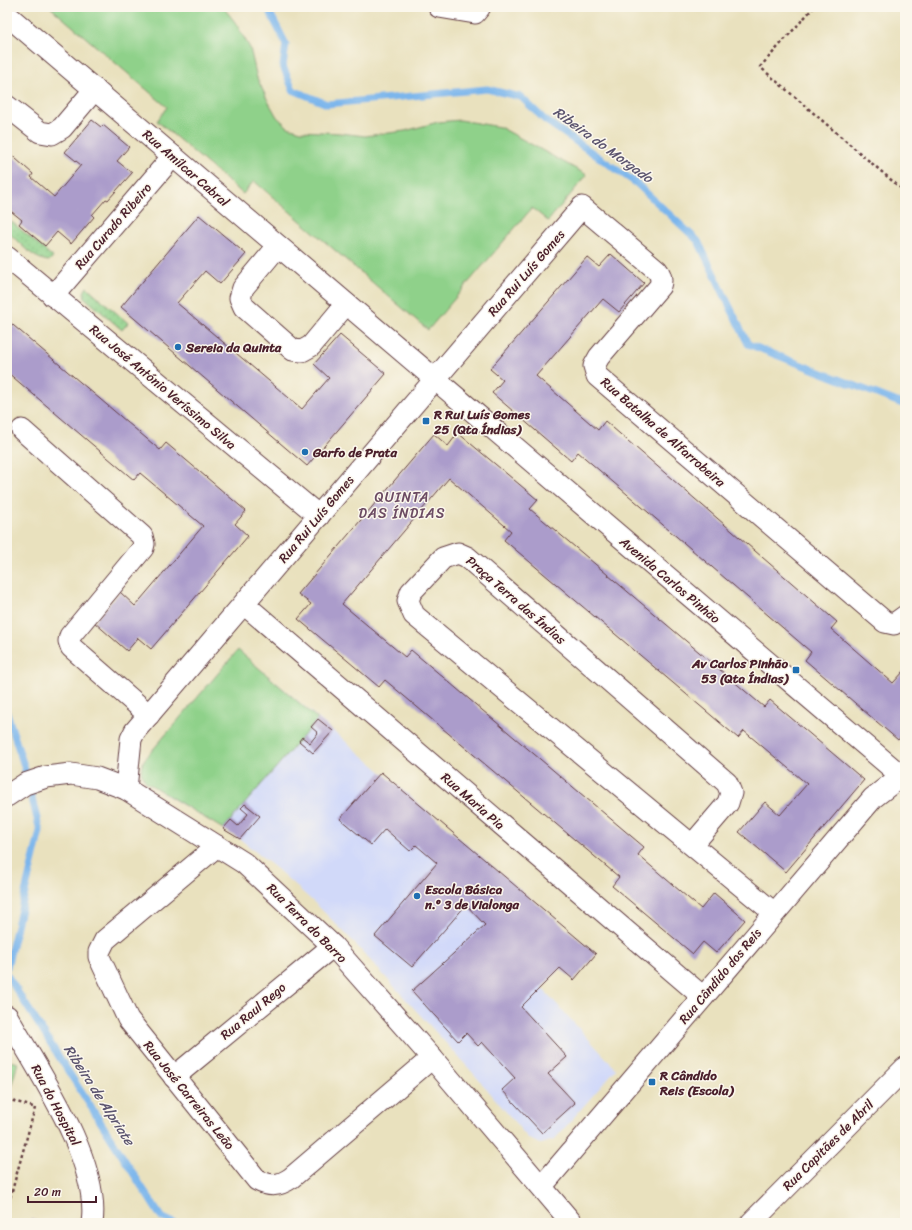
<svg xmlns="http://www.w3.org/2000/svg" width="912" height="1230" font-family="Sriracha,sans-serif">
  <defs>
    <pattern id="grass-dots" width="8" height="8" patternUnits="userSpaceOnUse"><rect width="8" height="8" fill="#8fd18a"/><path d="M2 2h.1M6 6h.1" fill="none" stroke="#7db377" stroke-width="1.8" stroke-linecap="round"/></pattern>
  </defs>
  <rect width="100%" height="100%" fill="#fbf7ec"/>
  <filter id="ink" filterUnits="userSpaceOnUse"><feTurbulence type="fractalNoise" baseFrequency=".025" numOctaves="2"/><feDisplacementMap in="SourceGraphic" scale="8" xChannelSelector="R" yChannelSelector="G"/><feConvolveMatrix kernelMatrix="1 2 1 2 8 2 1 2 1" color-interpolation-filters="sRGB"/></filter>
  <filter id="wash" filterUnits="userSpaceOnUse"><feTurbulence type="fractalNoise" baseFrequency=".012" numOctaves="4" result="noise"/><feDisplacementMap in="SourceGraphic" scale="16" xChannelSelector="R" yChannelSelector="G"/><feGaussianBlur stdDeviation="0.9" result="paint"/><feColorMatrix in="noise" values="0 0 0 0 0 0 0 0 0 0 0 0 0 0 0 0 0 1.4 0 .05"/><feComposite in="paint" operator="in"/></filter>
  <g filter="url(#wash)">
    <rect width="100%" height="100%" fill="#e9e1be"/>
    <path fill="#d1d9f9" d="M238,650l358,304 -22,26 -14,-12 -18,20 74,81 -62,71 -13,4 -12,-5 -55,-65 -126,-138 -30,-30 -41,-37 -37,-30 -76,-45 -20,-15 -3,-7 3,-12z"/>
    <g fill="url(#grass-dots)" stroke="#6c785a">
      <path d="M12,222l41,35 -4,4c-16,-1 -31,-20 -42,-30v-4z"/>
      <path d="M87,287l41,36 -6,7 -37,-32 -1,-6z"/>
    </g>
    <g fill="#8fd18a" stroke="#6c785a">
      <path d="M50,7h173l12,15 15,26 7,30 11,23 9,16 11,10 13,4 39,2 25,3 40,-5 33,-9 22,-2 40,7 87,48 -39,46 -16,-13 -104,122 -174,-149 -11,13 -86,-73 10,-14z"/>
      <path d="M238,650l80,69 -95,110 -77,-47c-6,-8 -6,-13 -2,-22z"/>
      <path d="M7,1060l11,3 -9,31 -2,-1z"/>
    </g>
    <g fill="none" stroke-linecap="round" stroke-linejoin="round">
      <g stroke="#7bb6ec" stroke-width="7">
        <path d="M267,7l19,37 -3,22 10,24 34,14 160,-15 34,8 24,23 91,63 62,58 50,103 157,61"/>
        <path d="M7,713l17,53 16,65 -33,136"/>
        <path d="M7,975l154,242 13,6"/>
      </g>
    </g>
    <g id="blocks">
      <g fill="#ab9ccb">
        <path d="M92,120l9,7 2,-2 26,22 -12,14 15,12 -24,27 -2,-1 -14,16 2,2 -23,27 -14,-12 -12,14 -26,-22 3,-4 -15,-12v-57l26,23 -2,3 23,20 27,-32 -16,-13z"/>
        <path d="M199,215l47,39 -26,30 -15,-13 -28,32 125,106 27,-31 -15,-14 26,-29 46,39 -79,92 -186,-159z"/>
        <path d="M611,254l33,29 -25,29 -16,-13 -67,77 62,54 7,-9 232,201 -6,7 62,54 12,-13v62l-7,8 -93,-80 6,-8 -233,-200 -7,9 -79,-68 11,-13 -13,-11 97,-112 12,10z"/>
        <path d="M7,320l153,130 6,-7 80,68 -11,13 13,12 -97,113 -13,-11 -11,13 -33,-29 26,-30 15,14 68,-80 -63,-53 -6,7 -127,-108z"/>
        <path d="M458,433l80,67 -8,9 234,198 6,-7 94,80 -78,92 -47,-40 26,-30 15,13 27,-31 -63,-53 -6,7 -234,-198 7,-9 -62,-53 -107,126 63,53 6,-7 233,197 -6,8 63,54 13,-16 31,27 -29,33 -13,-11 -10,12 -81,-68 7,-9 -234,-197 -6,7 -81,-68 13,-15 -13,-10 136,-160 14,12z"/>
        <path d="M318,719l15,12 -20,22 -14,-12 3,-4 8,6 8,-10 -7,-6z"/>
        <path d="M381,772l215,182 -22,26 -14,-12 -39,39 46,50 -19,17 27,29 -33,30 -40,-43 13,-12 -33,-36 -4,4 -12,-13 -8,8 -46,-50 73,-66 -19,-20 -54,62 -37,-31 62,-73 -21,-18 -6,6 -25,-22 -14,16 -31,-26z"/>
        <path d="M245,804l15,12 -20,23 -17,-10 8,-9 7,6 10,-12 -7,-6z"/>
        <path d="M31,1219l12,4h-13z"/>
      </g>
    </g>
  </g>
  <g filter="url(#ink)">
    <use href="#blocks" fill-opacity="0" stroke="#623c41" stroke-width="1"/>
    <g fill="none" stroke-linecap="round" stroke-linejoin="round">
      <defs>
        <g id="street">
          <path d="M439,7l36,6 5,-6"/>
          <path d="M7,15l898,764"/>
          <path d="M7,106l33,26 12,2 10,-6 33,-39"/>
          <path d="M278,246l-35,42 -3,10 4,9 49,43 9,1 9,-5 35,-42"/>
          <path d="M7,257l312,259"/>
          <path d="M53,296l120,-140"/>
          <path d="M22,430l120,106 2,8 -1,4 -73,88 -1,5 2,6 78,68"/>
          <path d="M244,604l459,393"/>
          <path d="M126,789l5,-50 4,-8 447,-524 75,63c4,5 5,10 3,16l-61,71 -5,9 3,10 288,246 9,2 11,-8"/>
          <path d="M7,796l18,-12 21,-7 25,-3 26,4 29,11 118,74 89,83 99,112 140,165"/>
          <path d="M693,844l35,-41 3,-10 -4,-10 -260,-226 -9,-4 -15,5 -32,34 -3,9 6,14 360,298"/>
          <path d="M217,846l-112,94 -6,12v5l29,62 129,161c13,7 22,6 34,-2l141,-120"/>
          <path d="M7,1016c30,53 94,145 85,207"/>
          <path d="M174,1077l159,-131"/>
          <path d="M542,1186l331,-388 32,-25"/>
          <path d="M751,1223l154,-155"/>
        </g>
      </defs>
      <use href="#street" stroke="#623c41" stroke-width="23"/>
      <g stroke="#623c41" stroke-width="2.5" stroke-dasharray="3 3" stroke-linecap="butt">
        <path d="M814,7l-54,60 144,124"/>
        <path d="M7,1099l26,8"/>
        <path d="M7,1209l28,-101"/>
      </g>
      <use href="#street" stroke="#fff" stroke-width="21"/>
    </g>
  </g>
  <g fill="#1f6fb2" stroke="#fbf7ec" stroke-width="1.5">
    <circle cx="178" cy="347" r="4"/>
    <rect x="422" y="417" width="8" height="8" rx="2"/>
    <circle cx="305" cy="452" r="4"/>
    <rect x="792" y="666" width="8" height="8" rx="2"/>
    <circle cx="417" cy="896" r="4"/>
    <rect x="648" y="1078" width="8" height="8" rx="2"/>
  </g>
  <g text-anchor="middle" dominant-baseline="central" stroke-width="3" stroke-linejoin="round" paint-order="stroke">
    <g font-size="13" fill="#4a1f2b" stroke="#fbf7ec">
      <text transform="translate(186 168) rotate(41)">Rua Amílcar Cabral</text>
      <text transform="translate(113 226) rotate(-49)">Rua Curado Ribeiro</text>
      <text transform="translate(526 273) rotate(-49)">Rua Rui Luís Gomes</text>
      <text transform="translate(163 387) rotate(40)">Rua José António Veríssimo Silva</text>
      <text transform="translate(663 432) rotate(41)">Rua Batalha de Alfarrobeira</text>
      <text transform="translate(316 519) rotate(-50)">Rua Rui Luís Gomes</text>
      <text transform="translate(670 580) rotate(40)">Avenida Carlos Pinhão</text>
      <text transform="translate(516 600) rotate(41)">Praça Terra das Índias</text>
      <text transform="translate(473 801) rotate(41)">Rua Maria Pia</text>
      <text transform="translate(307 923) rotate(45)">Rua Terra do Barro</text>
      <text transform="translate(720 976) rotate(-50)">Rua Cândido dos Reis</text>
      <text transform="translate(253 1011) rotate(-40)">Rua Raul Rego</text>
      <text transform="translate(189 1095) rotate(51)">Rua José Carreiras Leão</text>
      <text transform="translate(56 1105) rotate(62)">Rua do Hospital</text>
      <text transform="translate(828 1145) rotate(-45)">Rua Capitães de Abril</text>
    </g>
    <g font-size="13" font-weight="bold" fill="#4a1f2b" stroke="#fbf7ec" text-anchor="start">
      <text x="186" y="347">Sereia da Quinta</text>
      <text x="434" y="414">R Rui Luís Gomes<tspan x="434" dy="15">25 (Qta Índias)</tspan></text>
      <text x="313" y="452">Garfo de Prata</text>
      <text x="788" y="663" text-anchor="end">Av Carlos Pinhão<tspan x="788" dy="15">53 (Qta Índias)</tspan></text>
      <text x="425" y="889">Escola Básica<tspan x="425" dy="15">n.º 3 de Vialonga</tspan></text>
      <text x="660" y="1075">R Cândido<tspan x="660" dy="15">Reis (Escola)</tspan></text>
    </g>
    <g font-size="14" font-style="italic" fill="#5b546f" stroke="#fbf7ec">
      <text transform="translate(603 145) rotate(36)">Ribeira do Morgado</text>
      <text transform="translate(99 1095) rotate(57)">Ribeira de Alpriate</text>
    </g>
    <g font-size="14" letter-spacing="1" fill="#6c4b63" stroke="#fbf7ec">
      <text x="402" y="497">QUINTA<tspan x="402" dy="16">DAS ÍNDIAS</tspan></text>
    </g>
  </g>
  <rect width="912" height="1230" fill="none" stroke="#fbf7ec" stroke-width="24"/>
  <path d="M28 1196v6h68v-6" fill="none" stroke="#4a1f2b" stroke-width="2"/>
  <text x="34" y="1196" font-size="12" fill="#4a1f2b" stroke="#fbf7ec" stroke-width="3" paint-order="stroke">20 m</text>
</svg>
